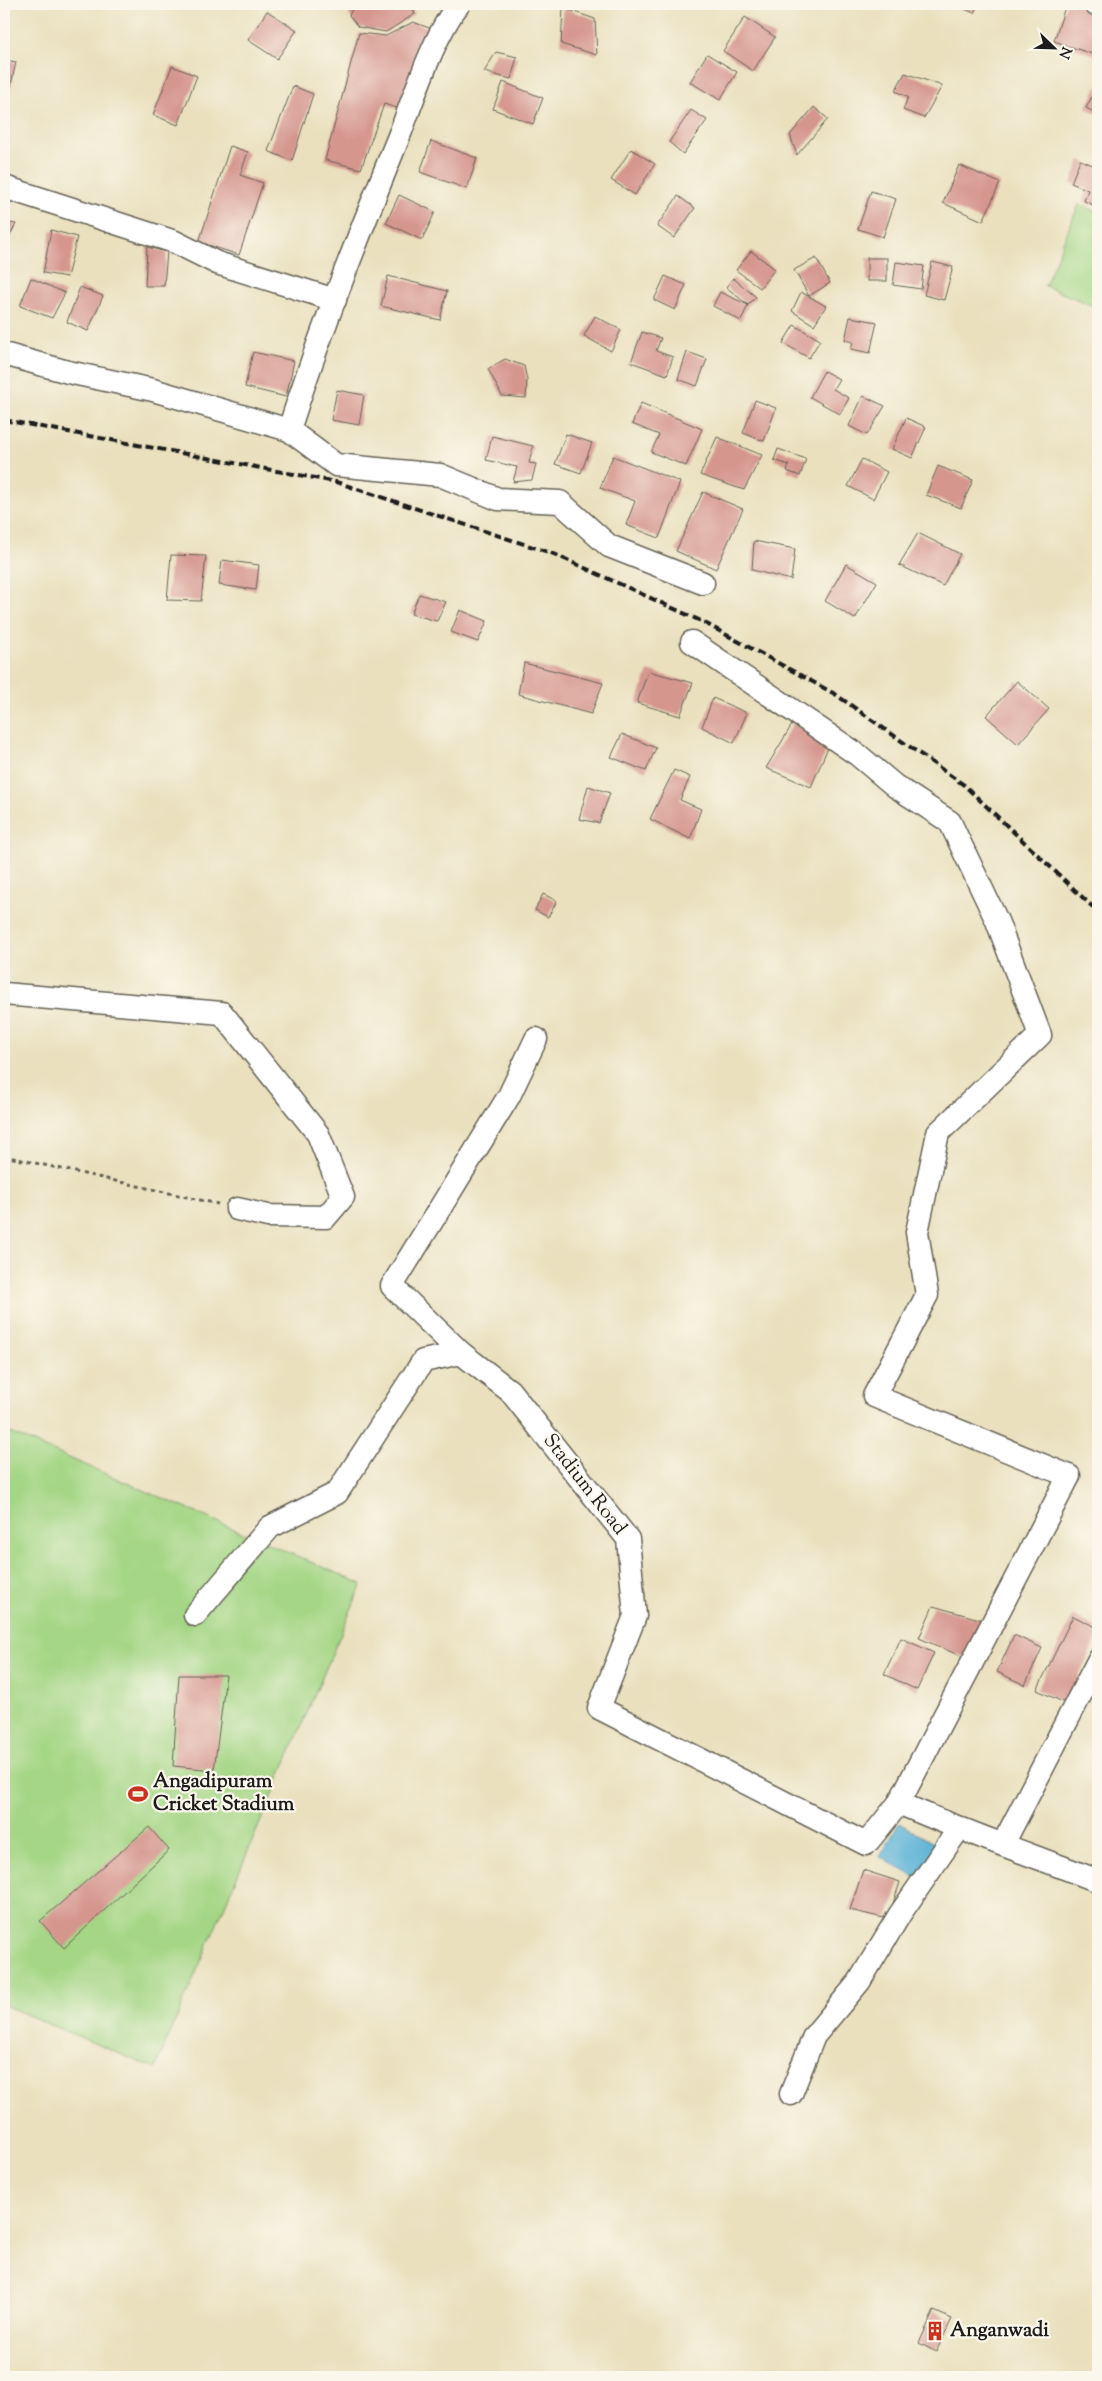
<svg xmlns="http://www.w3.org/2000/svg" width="1102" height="2381" font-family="'Sorts Mill Goudy',serif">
  <rect width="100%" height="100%" fill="#fbf7ec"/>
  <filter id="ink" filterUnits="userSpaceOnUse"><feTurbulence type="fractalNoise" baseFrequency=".02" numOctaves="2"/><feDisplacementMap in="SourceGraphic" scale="10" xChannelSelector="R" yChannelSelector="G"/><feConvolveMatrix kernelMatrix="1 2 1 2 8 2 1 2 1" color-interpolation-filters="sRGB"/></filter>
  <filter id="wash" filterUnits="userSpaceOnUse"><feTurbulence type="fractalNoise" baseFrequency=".0096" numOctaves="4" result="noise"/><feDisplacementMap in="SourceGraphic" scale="20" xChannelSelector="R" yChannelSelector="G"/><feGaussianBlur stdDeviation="1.12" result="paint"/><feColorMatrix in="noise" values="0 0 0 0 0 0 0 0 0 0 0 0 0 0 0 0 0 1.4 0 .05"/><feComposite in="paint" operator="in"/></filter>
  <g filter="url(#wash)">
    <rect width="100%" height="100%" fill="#eae0be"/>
    <g fill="#a4d685" stroke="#607950">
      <path d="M1079,204l19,8v96l-53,-22z"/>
      <path d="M4,1430l358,154 -207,485 -151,-64z"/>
    </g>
    <path fill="#59b1d6" stroke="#3a6679" d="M899,1823l40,23 -19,34 -40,-23z"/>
    <g id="blocks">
      <g fill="#d5968e">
        <path d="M355,4h56l4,10 -29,18 -28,-5 -9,-12z"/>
        <path d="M953,4h25l-4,9z"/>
        <path d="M1066,4h8l24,8v44l-44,-15z"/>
        <path d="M563,8l32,11 2,36 -36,-11z"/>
        <path d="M267,11l30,19 -20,29 -29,-19z"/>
        <path d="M745,17l30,20 -22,34 -30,-20z"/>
        <path d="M413,22l19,7 -30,81 -18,-6 -23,65 -36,-9 34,-127 27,3z"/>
        <path d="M496,52l21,5 -6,22 -27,-7z"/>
        <path d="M707,54l30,18 -17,28 -30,-18z"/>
        <path d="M4,60l12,2 -11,51h-1z"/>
        <path d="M172,66l25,10 -19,49 -25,-10z"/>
        <path d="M905,73l37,13 -18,32 -21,-8 5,-13 -13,-6z"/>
        <path d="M503,82l40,16 -10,26 -40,-15z"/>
        <path d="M1098,85v29l-12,-6z"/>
        <path d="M293,86l20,8 -21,67 -24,-10z"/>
        <path d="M814,107l14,12 -31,36 -7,-20z"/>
        <path d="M691,110l16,10 -24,34 -14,-12z"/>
        <path d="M431,141l46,17 -10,31 -47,-17z"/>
        <path d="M230,146l18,6 -8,23 23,8 -24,72 -40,-13z"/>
        <path d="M631,149l24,15 -20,31 -24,-15z"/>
        <path d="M1080,160l18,7v40l-14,-6 4,-11 -17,-7z"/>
        <path d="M959,165l41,18 -17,38 -40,-18z"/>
        <path d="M871,191l25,8 -13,38 -25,-8z"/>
        <path d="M399,195l36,17 -13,28 -36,-17z"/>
        <path d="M678,196l17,12 -21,30 -17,-12z"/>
        <path d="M4,222l12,2 -12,23z"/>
        <path d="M51,230l26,7 -10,40 -24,-4z"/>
        <path d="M147,247l20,5 -3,34h-19z"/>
        <path d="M751,251l24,18 -15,19 -24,-18z"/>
        <path d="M816,258l14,25 -21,13 -15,-26z"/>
        <rect x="867" y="258" width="20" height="23"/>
        <path d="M896,262l28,4 -3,23 -28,-4z"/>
        <path d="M932,262l21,5 -9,33 -20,-5z"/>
        <path d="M388,276l59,15 -7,29 -59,-14z"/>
        <path d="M665,276l21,9 -11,25 -21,-10z"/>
        <path d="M31,278l34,15 -13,25 -32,-12z"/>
        <path d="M733,278l23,19 -8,8 -7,16 -28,-15 7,-14 28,13 -22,-18z"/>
        <path d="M80,287l23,9 -15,35 -21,-9z"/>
        <path d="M801,292l25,14 -12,19 -22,-14z"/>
        <path d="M595,316l26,14 -10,21 -27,-15z"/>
        <path d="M850,317l27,5 -7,31 -19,-4 2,-7 -8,-2z"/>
        <path d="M794,325l26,15 -11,18 -26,-15z"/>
        <path d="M642,332l19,6 -5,13 17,6 -6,18 -36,-13z"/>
        <path d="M253,352l41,9 -8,36 -41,-10z"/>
        <path d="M687,352l20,7 -10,27 -19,-7z"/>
        <path d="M505,359l19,7 3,14 -1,18 -24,-2 -14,-27z"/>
        <path d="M824,371l15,8 -6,10 16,9 -9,16 -30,-17z"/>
        <path d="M337,390l27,5 -5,30 -28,-5z"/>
        <path d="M863,396l22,10 -18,29 -18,-9z"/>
        <path d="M755,400l21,8 -12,33 -21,-8z"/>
        <path d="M641,403l61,26 -16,37 -35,-14 8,-17 -27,-11z"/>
        <path d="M906,418l20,9 -14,31 -20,-9z"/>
        <path d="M566,434l26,9 -11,30 -26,-9z"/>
        <path d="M492,436l41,10 -4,17 7,1 -4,16 -19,2 4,-15 -31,-7z"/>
        <path d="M717,437l45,18 -18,35 -44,-15z"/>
        <path d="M778,449l28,10 -6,17 -13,-5 2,-6 -15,-5z"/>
        <path d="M613,456l67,26 -21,56 -33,-13 9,-24 -35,-13z"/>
        <path d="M862,459l25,13 -14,27 -25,-13z"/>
        <path d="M938,466l35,14 -12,28 -35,-13z"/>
        <path d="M703,492l40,17 -27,60 -40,-18z"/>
        <path d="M918,533l42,21 -17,32 -44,-21z"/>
        <path d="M754,541l41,8 -4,31 -39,-10z"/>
        <path d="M171,555l35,1 -5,45 -34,-1z"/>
        <path d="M222,560l37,5 -3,25 -37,-5z"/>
        <path d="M846,564l31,18 -22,37 -30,-18z"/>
        <path d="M419,594l27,8 -9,19 -26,-7z"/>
        <path d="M460,610l27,11 -9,21 -27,-10z"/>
        <path d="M524,663l79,20 -12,31 -73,-20z"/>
        <path d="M648,671l45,12 -13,33 -43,-13z"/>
        <path d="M1017,681l32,28 -31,35 -32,-28z"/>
        <path d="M713,698l34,15 -13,30 -32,-16z"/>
        <path d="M793,723l36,22 -18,42 -45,-19z"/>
        <path d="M622,734l34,14 -10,23 -35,-14z"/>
        <path d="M674,770l16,7 -10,23 21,9 -11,30 -40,-20z"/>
        <path d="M588,786l22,7 -11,30 -20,-4z"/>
        <path d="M543,894l14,7 -9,16 -13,-7z"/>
        <path d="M933,1606l53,15 -16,39 -51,-22z"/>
        <path d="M1073,1616l25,12v9l-33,66 -28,-13z"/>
        <path d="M1014,1635l28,13 -17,37 -28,-13z"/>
        <path d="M901,1638l33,15 -17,37 -33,-16z"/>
        <path d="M179,1675h47l-12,95 -41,-4z"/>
        <path d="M149,1827l20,23 -105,98 -24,-27z"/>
        <path d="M863,1870l37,12 -12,37 -38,-9z"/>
        <path d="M934,2311l18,8 -16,33 -17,-9z"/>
      </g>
    </g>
  </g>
  <g filter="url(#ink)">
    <use href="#blocks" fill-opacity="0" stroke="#646155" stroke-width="1"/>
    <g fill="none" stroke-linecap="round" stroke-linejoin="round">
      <defs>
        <g id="street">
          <path d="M1095,4l3,1"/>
          <path d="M4,187l171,55 42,21 118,37"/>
          <path d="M4,354l64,18 85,18 136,40 47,35 104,10 58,24 62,3 49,44 94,37"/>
          <path d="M289,430c32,-101 72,-200 112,-299 14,-37 34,-98 58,-127"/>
          <path d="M4,994l218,19 96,121 25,63 -17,20 -58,-1 -31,-7"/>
          <path d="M461,1353l-69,-67 117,-190 27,-57"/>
          <path d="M195,1615l75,-88 67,-34 86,-132 38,-8 49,38 118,148 7,77 -36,92 267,136 33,-41 170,-327 -195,-80 53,-101 -10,-63 21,-99 102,-98 -43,-114 -47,-99 -55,-36 -37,-31 -166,-113"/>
          <path d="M899,1803c65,29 133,52 199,78"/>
          <path d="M1003,1844l95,-183"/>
          <path d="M791,2094l23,-58 45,-54 41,-68 58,-84"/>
        </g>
      </defs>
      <use href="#street" stroke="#646155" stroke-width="25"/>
      <path stroke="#646155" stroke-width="3" stroke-dasharray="4 4" stroke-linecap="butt" d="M4,1156l214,48"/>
      <use href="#street" stroke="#fff" stroke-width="22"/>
      <path stroke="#1c1c1c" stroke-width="4" stroke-dasharray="8 4" stroke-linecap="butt" d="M4,420l332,62 218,72 147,67 134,73 129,91 134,127"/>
    </g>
  </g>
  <defs>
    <symbol id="stadium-bare" viewBox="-9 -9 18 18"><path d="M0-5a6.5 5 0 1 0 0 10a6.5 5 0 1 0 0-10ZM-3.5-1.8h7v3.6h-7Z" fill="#c8321e" stroke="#fbf7ec" stroke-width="2.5" paint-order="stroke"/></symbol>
    <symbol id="building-bare" viewBox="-9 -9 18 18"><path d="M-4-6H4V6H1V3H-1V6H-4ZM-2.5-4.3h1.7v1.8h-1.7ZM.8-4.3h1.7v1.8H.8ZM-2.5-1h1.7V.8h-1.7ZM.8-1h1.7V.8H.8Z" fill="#c8321e" stroke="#fbf7ec" stroke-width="2.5" paint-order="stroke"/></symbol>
  </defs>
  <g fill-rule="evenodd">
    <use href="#stadium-bare" x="124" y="1780" width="28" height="28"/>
    <use href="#building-bare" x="921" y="2317" width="28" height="28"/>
  </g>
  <g text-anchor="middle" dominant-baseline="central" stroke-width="4.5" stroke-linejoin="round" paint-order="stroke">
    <g font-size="20" fill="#1c1c1c" stroke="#fbf7ec">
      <text transform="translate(584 1485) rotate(52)">Stadium Road</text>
    </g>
    <g font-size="20" font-weight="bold" fill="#1c1c1c" stroke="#fbf7ec" text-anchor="start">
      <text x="153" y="1782">Angadipuram<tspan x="153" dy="23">Cricket Stadium</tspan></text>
      <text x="950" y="2331">Anganwadi</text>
    </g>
  </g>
  <rect width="1102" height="2381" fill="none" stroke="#fbf7ec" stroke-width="20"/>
  <g transform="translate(1054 48) rotate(113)" stroke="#fbf7ec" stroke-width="4" paint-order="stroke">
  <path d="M0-4L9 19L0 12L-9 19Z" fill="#1c1c1c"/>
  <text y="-8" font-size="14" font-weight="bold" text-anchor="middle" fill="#1c1c1c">N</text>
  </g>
</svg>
